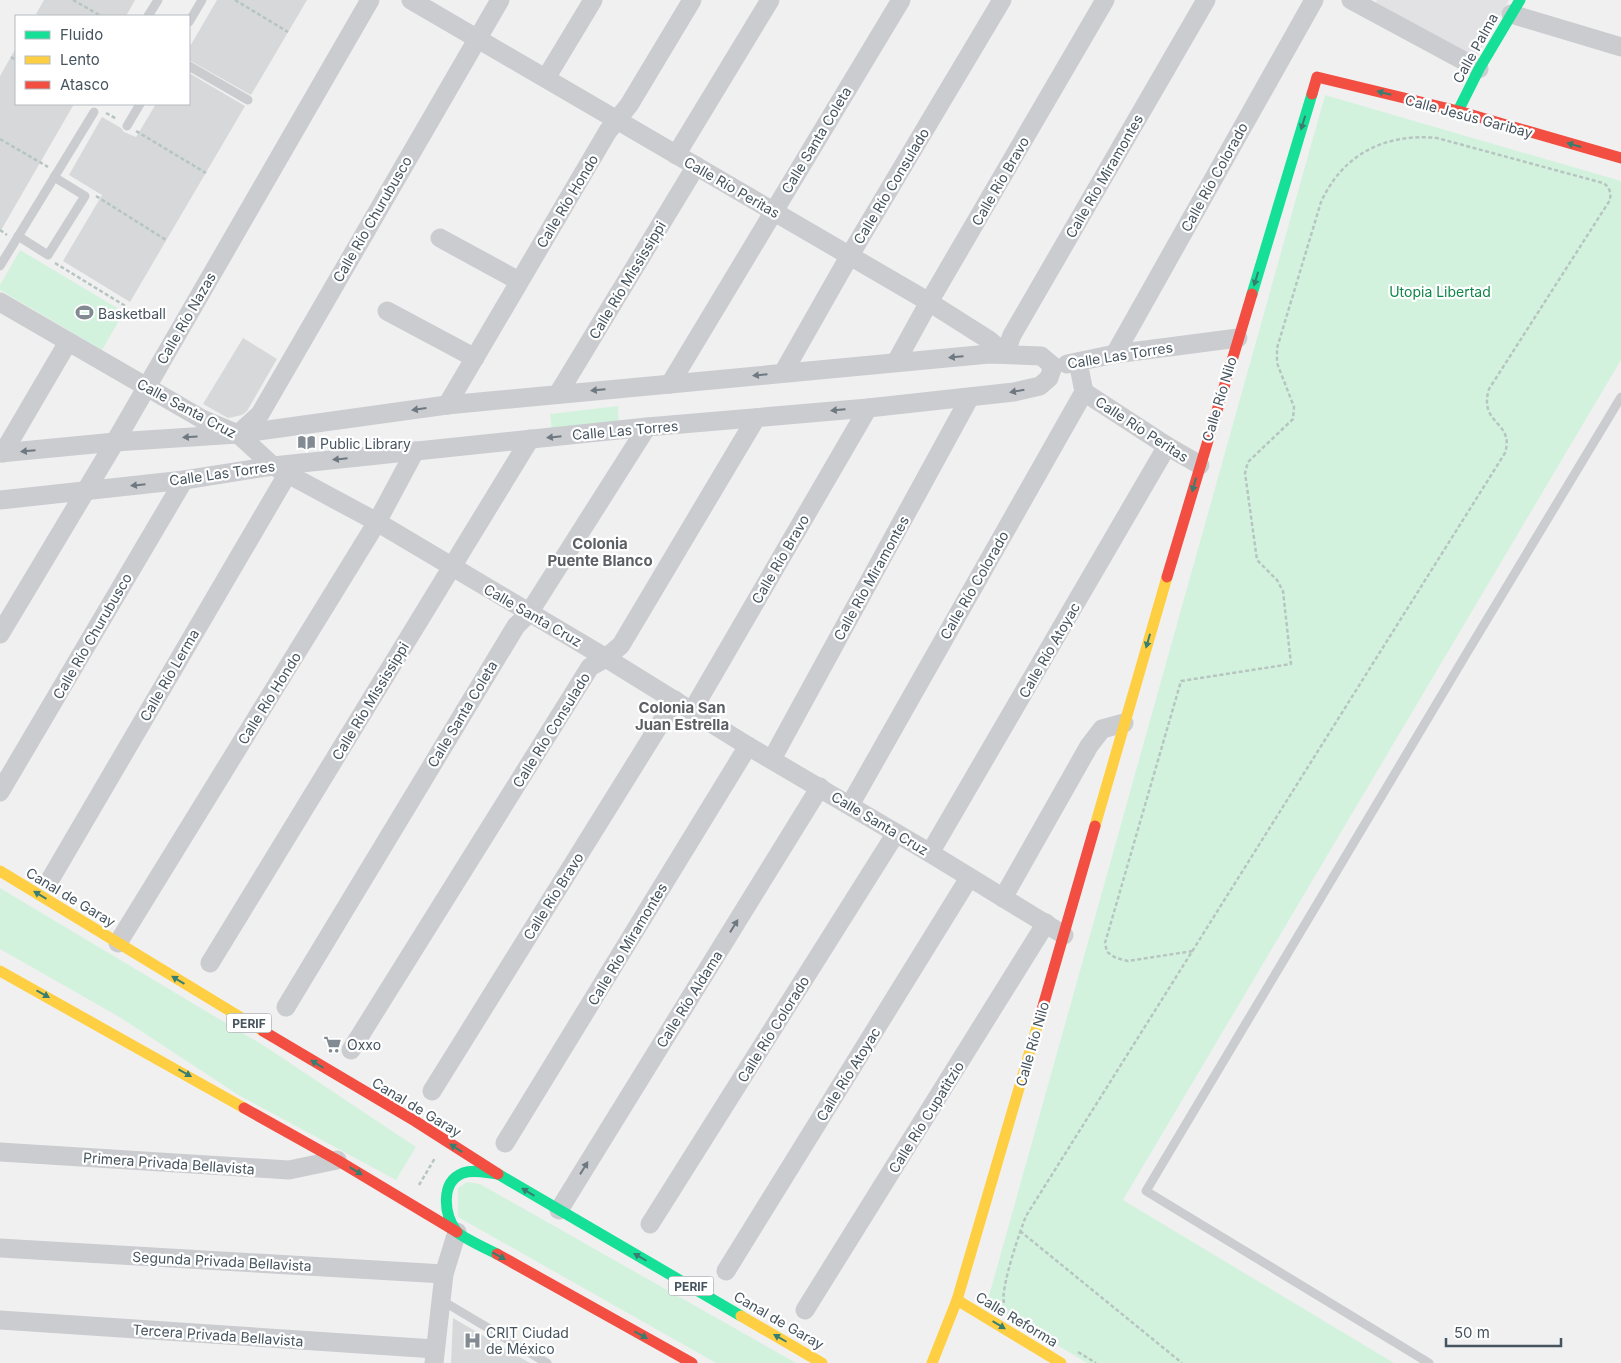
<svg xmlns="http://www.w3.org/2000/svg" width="1621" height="1363" font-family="Inter,sans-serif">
  <rect width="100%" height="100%" fill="#f1f0f0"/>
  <path fill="#e2e1e3" d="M1377,0h132l-33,58 -102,-53z"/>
  <g fill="#d3f2de">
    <path d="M1325,95l296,86v179l-498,840 271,163h-307l-100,-60z"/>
    <path d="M20,250l104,62 -22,38 -102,-60v-5z"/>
    <path d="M618,406l1,20 -67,7 -2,-19z"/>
    <path d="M0,888l266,159 150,100 -20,33 -156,-84 -119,-78 -121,-69z"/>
    <path d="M467,1182l13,2 316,179h-80l-258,-146v-29z"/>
  </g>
  <g fill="#d7d8d9">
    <path d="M44,0h91l-9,16h-82l-8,-2z"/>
    <path d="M217,0h90l-56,95 -62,-35v-12z"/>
    <path d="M16,48v56h58l-74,128v-156z"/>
    <path d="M189,73l56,33 -115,196 -67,-41 39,-66 -33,-20 33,-58 19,11 3,4 12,5 20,-33h33z"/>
    <path d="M243,338l34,21 -30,52 -5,4 -14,3 -25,-14z"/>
    <path d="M453,1318l77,45h-79z"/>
  </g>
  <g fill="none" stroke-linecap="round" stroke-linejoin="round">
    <g stroke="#b7c5c0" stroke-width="2.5" stroke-dasharray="4 2.5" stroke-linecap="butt">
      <path d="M73,0l28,16"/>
      <path d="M235,0l53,32"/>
      <path d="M11,57l5,3"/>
      <path d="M106,113l11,6"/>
      <path d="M136,131l70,42"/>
      <path d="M0,139l48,28"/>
      <path d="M96,196l70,44"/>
      <path d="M0,230l7,5"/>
      <path d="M55,263l72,44"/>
      <path d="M419,1185l16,-27"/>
      <path d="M1020,1231l162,132"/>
      <path d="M1004,1303c-4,-14 16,-72 22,-87l479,-763c10,-32 -27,-28 -16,-64l121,-189c1,-7 0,-13 -7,-17l-166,-45c-52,-5 -94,16 -116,64l-44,146v15l17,44 -1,12 -45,43 -3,11 12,87 20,20 6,11 8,73 -110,17 -76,262 2,9 9,6 12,3 65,-10"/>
      <path d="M1078,1352l18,11"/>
    </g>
    <g stroke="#caccd0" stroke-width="9">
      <path d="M148,16l10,-16"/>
      <path d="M189,22l13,-22"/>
      <path d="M189,66l59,34"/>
      <path d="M127,126l13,-22"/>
      <path d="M18,236l30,19 37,-59 -31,-19"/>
      <path d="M0,266l94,-154"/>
      <path d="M441,1300l106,63"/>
      <path d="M1429,1363l-283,-172 322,-540 153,-254"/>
    </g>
    <g stroke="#caccd0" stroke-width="19">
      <path d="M411,0l518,302 60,38 16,14"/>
      <path d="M1351,0l128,69"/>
      <path d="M1511,14l110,33"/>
      <path d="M546,78l47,-78"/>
      <path d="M676,155l94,-155"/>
      <path d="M440,238l79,43"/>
      <path d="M0,302l202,117 36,15 35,32 104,56 229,136 142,88 182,107 134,82"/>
      <path d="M387,311l88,47"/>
      <path d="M1005,354l7,-19 194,-335"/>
      <path d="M1115,354l199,-354"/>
      <path d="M896,362l33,-60 176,-302"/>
      <path d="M1067,364l48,-10 123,-16"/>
      <path d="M783,373l67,-118 152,-255"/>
      <path d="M670,384l231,-384"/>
      <path d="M1084,392l83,54 33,19"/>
      <path d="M558,394l138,-228"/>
      <path d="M447,405l161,-274 21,-26 63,-105"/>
      <path d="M238,434l22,-20 240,-414"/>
      <path d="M0,453l115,-11 123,-8 209,-29 542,-51 52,2 12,10"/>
      <path d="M3,453l65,-111"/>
      <path d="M0,500l184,-20 89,-14 374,-39 221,-19 146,-16 26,-6 9,-8 4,-12"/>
      <path d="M0,634l115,-192 255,-442"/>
      <path d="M692,711l176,-303"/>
      <path d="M772,759l198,-362"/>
      <path d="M0,792l184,-312"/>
      <path d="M850,805l234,-413 -6,-30"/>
      <path d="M930,853l237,-407"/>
      <path d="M51,878l237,-405"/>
      <path d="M1003,898l86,-152 13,-17 22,-6"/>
      <path d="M118,943l259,-421 38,-71"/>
      <path d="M210,963l320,-524"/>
      <path d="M286,1007l230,-381 13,-13 118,-186"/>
      <path d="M351,1050l239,-383 16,-9 15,-13 135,-227"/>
      <path d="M432,1091l243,-391"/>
      <path d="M505,1143l243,-397"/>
      <path d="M0,1152l289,18 48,-10"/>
      <path d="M559,1210l261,-423"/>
      <path d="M650,1224l246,-391"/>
      <path d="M0,1248l444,26"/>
      <path d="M726,1271l243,-393"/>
      <path d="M805,1310l241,-387"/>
      <path d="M0,1320l435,29"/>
      <path d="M434,1363l10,-89 13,-42"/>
    </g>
    <g stroke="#16e098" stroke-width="11">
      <path d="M1458,111l21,-42 41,-69"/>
      <path d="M1252,294l60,-200"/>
      <path d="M497,1254c-8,-4 -36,-17 -41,-23 -12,-17 -16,-49 7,-58 11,-4 24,0 35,1l243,142"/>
    </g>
    <g stroke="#ffcf43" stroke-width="11">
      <path d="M1095,826l72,-249"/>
      <path d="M0,871l263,160"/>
      <path d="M0,971l244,137"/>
      <path d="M957,1300l104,63"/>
      <path d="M741,1316l81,47"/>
      <path d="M932,1363l25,-63 82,-280"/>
    </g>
    <g stroke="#f24e42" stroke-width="11">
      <path d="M1312,94l5,-17 141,34 163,47"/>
      <path d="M1167,577l85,-283"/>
      <path d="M1039,1020l56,-194"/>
      <path d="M263,1031l152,90 83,53"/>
      <path d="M244,1108l93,52 120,72"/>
      <path d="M497,1254l195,109"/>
    </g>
  </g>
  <defs><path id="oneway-solid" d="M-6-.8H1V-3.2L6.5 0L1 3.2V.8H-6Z" transform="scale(1.25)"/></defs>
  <g fill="#387e70">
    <use href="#oneway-solid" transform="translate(1384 93) rotate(-166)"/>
    <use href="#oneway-solid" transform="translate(1303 123) rotate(107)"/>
    <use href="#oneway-solid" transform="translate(1574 145) rotate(-164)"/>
    <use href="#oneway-solid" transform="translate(1256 279) rotate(107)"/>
    <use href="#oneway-solid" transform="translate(1194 485) rotate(106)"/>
    <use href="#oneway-solid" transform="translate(1148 641) rotate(106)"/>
    <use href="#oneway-solid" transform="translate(40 895) rotate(-149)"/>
    <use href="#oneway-solid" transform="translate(178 980) rotate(-149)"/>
    <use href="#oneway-solid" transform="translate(43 994) rotate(29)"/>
    <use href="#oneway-solid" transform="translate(317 1064) rotate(-149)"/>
    <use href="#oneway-solid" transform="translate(185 1073) rotate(29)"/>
    <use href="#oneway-solid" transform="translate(456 1148) rotate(-147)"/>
    <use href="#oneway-solid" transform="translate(356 1171) rotate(31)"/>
    <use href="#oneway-solid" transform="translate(528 1192) rotate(-149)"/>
    <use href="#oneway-solid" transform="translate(499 1256) rotate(29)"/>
    <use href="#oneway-solid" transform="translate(640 1257) rotate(-150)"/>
    <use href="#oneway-solid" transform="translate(999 1325) rotate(31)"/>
    <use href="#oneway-solid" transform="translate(641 1335) rotate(29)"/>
    <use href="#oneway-solid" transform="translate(780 1338) rotate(-150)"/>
  </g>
  <g fill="#6e7881">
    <use href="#oneway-solid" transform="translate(956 357) rotate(175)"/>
    <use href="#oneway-solid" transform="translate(760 375) rotate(174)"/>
    <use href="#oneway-solid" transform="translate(598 390) rotate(175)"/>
    <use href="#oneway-solid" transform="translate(1017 391) rotate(170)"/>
    <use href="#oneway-solid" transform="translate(419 409) rotate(172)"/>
    <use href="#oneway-solid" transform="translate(838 410) rotate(175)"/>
    <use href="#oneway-solid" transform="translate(190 437) rotate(176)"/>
    <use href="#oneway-solid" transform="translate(554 437) rotate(174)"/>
    <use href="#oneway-solid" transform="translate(28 451) rotate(175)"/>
    <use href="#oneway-solid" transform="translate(340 459) rotate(174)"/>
    <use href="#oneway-solid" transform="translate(138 485) rotate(174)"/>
    <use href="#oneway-solid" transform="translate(734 926) rotate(-58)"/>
    <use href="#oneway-solid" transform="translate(584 1168) rotate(-58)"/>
  </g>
  <defs>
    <symbol id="stadium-bare" viewBox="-9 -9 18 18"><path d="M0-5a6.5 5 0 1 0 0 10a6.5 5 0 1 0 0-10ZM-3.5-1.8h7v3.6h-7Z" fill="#828b92" stroke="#fff" stroke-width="2.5" paint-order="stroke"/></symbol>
    <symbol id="library-bare" viewBox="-9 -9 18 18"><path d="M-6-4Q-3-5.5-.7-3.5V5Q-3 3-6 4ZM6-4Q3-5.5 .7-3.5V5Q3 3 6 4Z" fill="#828b92" stroke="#fff" stroke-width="2.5" paint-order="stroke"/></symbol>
    <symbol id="supermarket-bare" viewBox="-9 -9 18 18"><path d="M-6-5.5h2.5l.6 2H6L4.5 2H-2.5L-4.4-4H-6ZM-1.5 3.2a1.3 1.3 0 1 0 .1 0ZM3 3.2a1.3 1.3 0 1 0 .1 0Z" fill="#828b92" stroke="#fff" stroke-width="2.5" paint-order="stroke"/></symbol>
    <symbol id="hospital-bare" viewBox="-9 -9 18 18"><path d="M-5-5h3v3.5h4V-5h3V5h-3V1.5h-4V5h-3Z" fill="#828b92" stroke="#fff" stroke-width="2.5" paint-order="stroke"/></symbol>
  </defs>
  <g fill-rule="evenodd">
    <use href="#stadium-bare" x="72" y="300" width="25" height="25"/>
    <use href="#library-bare" x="294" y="430" width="25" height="25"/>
    <use href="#supermarket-bare" x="320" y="1032" width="25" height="25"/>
    <use href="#hospital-bare" x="460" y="1328" width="25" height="25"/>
  </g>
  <g text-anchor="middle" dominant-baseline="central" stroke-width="4.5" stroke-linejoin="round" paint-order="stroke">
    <g fill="#fff" stroke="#7e878f" stroke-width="1">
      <rect x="226.5" y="1013.5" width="45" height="19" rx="4"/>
      <rect x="668.5" y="1276.5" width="45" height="19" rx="4"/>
    </g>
    <g font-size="12" font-weight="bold" fill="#46545f">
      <text x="249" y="1023">PERIF</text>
      <text x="691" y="1286">PERIF</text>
    </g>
    <g font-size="14" fill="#46545f" stroke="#fff">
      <text transform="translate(1475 48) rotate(-61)">Calle Palma</text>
      <text transform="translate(1469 116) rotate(15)">Calle Jesús Garibay</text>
      <text transform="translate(816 140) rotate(-59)">Calle Santa Coleta</text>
      <text transform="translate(1104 176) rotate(-60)">Calle Río Miramontes</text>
      <text transform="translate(1214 177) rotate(-61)">Calle Río Colorado</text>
      <text transform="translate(1000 181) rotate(-60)">Calle Río Bravo</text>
      <text transform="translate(891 186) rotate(-59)">Calle Río Consulado</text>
      <text transform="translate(732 187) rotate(30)">Calle Río Peritas</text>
      <text transform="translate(567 201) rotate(-59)">Calle Río Hondo</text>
      <text transform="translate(372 219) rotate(-60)">Calle Río Churubusco</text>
      <text transform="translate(627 280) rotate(-59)">Calle Río Mississippi</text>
      <text transform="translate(186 318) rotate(-60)">Calle Río Nazas</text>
      <text transform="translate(1120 355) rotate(-9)">Calle Las Torres</text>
      <text transform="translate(1219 399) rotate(-73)">Calle Río Nilo</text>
      <text transform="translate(187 408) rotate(28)">Calle Santa Cruz</text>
      <text transform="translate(1142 429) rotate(33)">Calle Río Peritas</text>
      <text transform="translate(625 430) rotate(-5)">Calle Las Torres</text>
      <text transform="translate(222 473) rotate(-8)">Calle Las Torres</text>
      <text transform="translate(780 559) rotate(-60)">Calle Río Bravo</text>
      <text transform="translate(871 578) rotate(-61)">Calle Río Miramontes</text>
      <text transform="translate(974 585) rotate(-60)">Calle Río Colorado</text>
      <text transform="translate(533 615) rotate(30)">Calle Santa Cruz</text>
      <text transform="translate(92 636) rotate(-60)">Calle Río Churubusco</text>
      <text transform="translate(1049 650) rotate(-60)">Calle Río Atoyac</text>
      <text transform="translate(169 675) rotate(-60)">Calle Río Lerma</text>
      <text transform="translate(269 698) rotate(-58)">Calle Río Hondo</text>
      <text transform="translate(370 701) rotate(-59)">Calle Río Mississippi</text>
      <text transform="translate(462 714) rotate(-59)">Calle Santa Coleta</text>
      <text transform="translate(551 730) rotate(-58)">Calle Río Consulado</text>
      <text transform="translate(880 823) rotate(31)">Calle Santa Cruz</text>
      <text transform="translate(553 896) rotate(-58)">Calle Río Bravo</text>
      <text transform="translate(71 897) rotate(31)">Canal de Garay</text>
      <text transform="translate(627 944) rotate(-59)">Calle Río Miramontes</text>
      <text transform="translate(689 999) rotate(-58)">Calle Río Aldama</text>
      <text transform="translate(773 1029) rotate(-58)">Calle Río Colorado</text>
      <text transform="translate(1032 1044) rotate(-74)">Calle Río Nilo</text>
      <text transform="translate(848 1074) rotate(-58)">Calle Río Atoyac</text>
      <text transform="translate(417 1107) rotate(31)">Canal de Garay</text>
      <text transform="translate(926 1117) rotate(-58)">Calle Río Cupatitzio</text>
      <text transform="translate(169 1163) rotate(4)">Primera Privada Bellavista</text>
      <text transform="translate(222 1261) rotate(3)">Segunda Privada Bellavista</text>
      <text transform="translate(1017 1319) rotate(31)">Calle Reforma</text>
      <text transform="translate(779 1320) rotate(30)">Canal de Garay</text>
      <text transform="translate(218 1335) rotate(4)">Tercera Privada Bellavista</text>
    </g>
    <g font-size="14" fill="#108749" stroke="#fff">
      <text x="1440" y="291">Utopia Libertad</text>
    </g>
    <g font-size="14" fill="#46545f" stroke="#fff" text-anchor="start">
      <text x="98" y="313">Basketball</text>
      <text x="320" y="443">Public Library</text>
      <text x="347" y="1044">Oxxo</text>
      <text x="486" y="1332">CRIT Ciudad<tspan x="486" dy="16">de México</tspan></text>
    </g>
    <g font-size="15" font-weight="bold" fill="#5c6065" stroke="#fff">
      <text x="600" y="543">Colonia<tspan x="600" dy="17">Puente Blanco</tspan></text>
      <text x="682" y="707">Colonia San<tspan x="682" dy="17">Juan Estrella</tspan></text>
    </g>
  </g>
  <rect x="15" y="15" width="175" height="90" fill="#ffffff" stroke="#b5bbbf"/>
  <rect x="25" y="31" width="25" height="8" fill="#16e098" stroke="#b5bbbf"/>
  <text x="60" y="40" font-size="15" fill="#46545f">Fluido</text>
  <rect x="25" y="56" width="25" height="8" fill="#ffcf43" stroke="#b5bbbf"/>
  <text x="60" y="65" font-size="15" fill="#46545f">Lento</text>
  <rect x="25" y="81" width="25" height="8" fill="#f24e42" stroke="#b5bbbf"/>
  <text x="60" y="90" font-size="15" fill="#46545f">Atasco</text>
  <path d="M1446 1338v8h115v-8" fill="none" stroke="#46545f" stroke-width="2.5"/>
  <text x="1454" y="1338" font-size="15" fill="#46545f" stroke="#ffffff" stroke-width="4" paint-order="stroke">50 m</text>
</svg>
